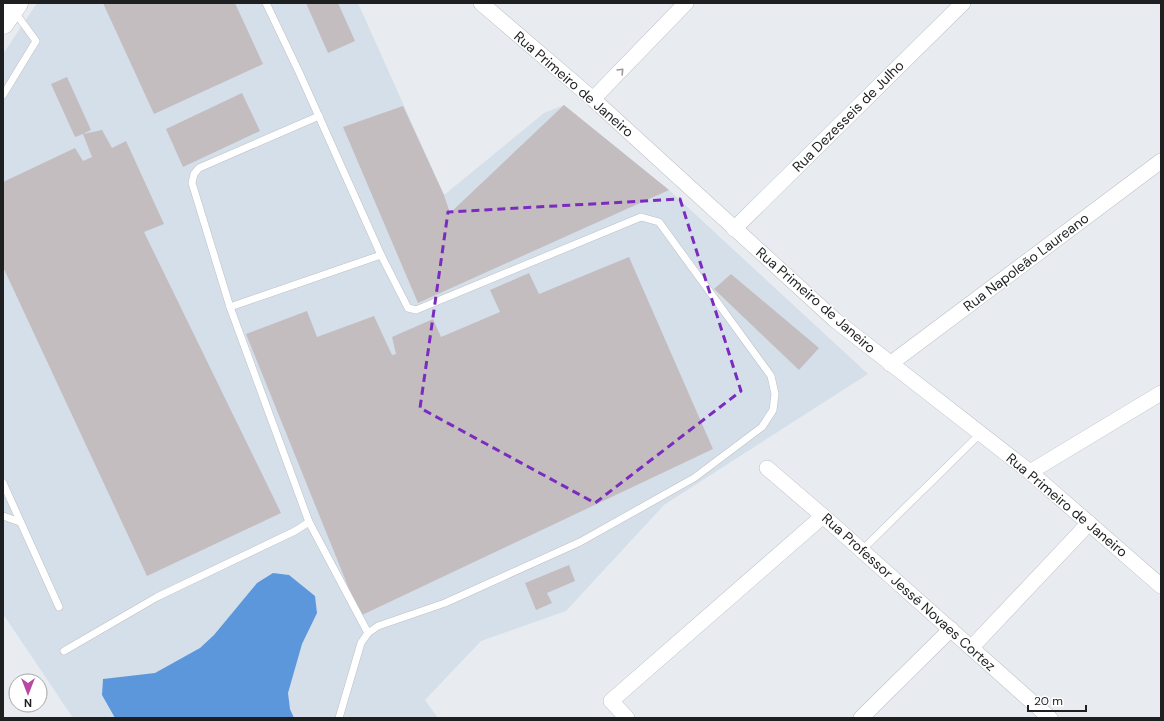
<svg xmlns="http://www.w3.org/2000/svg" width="1164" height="721" font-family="'DM Sans',sans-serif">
  <rect width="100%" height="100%" fill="#e8ecf1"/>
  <path fill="#d5dfe9" d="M37,3h321l86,192 100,-82 20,-8 105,85 199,184 -204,131 -98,106 -85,30 -56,59 13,18h-365l-70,-104v-560z"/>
  <path fill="#5c97dc" d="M273,573l16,2 26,21 2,17 -15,31 -14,49 2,16 4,9h-179l-13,-23 1,-16 52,-6 45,-25 14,-13 43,-52z"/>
  <g fill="#c3bdc0">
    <path d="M103,3h132l28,61 -109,50z"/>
    <path d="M306,3h32l17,38 -27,12z"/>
    <path d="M67,77l24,53 -8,4 19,-4 10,18 14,-7 38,83 -20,8 137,281 -134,63 -144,-309v-85l72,-34 8,13 9,-4 -9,-23 -8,3 -24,-53z"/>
    <path d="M242,93l18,38 -77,36 -17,-38z"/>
    <path d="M564,105l105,85 -251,113 -75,-176 60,-21 41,89 6,18z"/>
    <path d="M629,257l84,192 -353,167 -114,-282 61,-23 10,26 57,-21 18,39 4,-1 -4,-17 41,-18 8,18 59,-25 -10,-22 39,-17 10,21z"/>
    <path d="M731,274l88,74 -20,22 -85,-81z"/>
    <path d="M569,565l6,16 -28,12 5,10 -16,7 -11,-27z"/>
  </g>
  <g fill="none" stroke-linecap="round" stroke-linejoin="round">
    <defs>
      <g id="lane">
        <path d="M266,3l33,69 82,183 27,53 8,2 225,-93 18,5 112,154 4,18 -2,16 -11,17 -68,51 -114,64 -135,61 -67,23 -10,7 -7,10 -22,75"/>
        <path d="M3,95l33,-54 -22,-30"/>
        <path d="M230,307l151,-52"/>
        <path d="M3,483l56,124"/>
        <path d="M3,516l17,6"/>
        <path d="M309,522l-79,-215 -38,-124 2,-9 5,-6 120,-52"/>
        <path d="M862,550l119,-117"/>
        <path d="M64,651l93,-54 138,-66 14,-9 59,111"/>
      </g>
      <g id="street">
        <path d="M481,3l112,96 242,221 195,152 131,114"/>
        <path d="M593,99l93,-96"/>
        <path d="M734,229l229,-226"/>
        <path d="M890,364l271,-203"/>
        <path d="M767,468l56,48 227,202"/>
        <path d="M1030,472l131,-79"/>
        <path d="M972,647l117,-124"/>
        <path d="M627,718l-16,-17 212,-185"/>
        <path d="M861,718l90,-89"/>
      </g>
      <path id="primary" d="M3,23l14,-20"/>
    </defs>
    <use href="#lane" stroke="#bcc0c5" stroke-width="8"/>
    <use href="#street" stroke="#bcc0c5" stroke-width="16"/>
    <use href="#primary" stroke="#bcc0c5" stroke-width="23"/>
    <use href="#lane" stroke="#fff" stroke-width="7"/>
    <use href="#street" stroke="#fff" stroke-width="15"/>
    <use href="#primary" stroke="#fff" stroke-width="22"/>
  </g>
  <defs><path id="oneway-chevron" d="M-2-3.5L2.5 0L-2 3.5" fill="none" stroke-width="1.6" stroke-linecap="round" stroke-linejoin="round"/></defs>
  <use stroke="#9a9a9b" href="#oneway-chevron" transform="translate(621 71) rotate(-46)"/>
  <path fill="none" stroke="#7b2cbf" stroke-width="3" stroke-dasharray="8 5" stroke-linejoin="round" d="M680,199l61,192 -146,112 -175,-95 28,-196z"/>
  <g text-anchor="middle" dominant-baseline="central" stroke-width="3" stroke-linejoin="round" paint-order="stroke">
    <g font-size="14" fill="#1e1f21" stroke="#fff">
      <text transform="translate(574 84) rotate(41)">Rua Primeiro de Janeiro</text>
      <text transform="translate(848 116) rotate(-45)">Rua Dezesseis de Julho</text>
      <text transform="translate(1026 262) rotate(-37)">Rua Napoleão Laureano</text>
      <text transform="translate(816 300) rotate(41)">Rua Primeiro de Janeiro</text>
      <text transform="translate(1067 505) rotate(40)">Rua Primeiro de Janeiro</text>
      <text transform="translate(909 592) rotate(42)">Rua Professor Jessé Novaes Cortez</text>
    </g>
  </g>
  <rect width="1164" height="721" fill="none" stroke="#1e1f21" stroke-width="8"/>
  <g transform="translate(28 693) rotate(180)"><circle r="19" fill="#ffffff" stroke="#a5a5a6"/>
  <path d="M0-3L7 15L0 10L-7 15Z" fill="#b848a4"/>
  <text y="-6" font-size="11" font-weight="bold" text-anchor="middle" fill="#1e1f21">N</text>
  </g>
  <path d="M1028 705v6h58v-6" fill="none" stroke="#1e1f21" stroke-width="2"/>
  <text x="1034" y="705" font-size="12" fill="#1e1f21" stroke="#ffffff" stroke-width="3" paint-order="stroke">20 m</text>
</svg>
